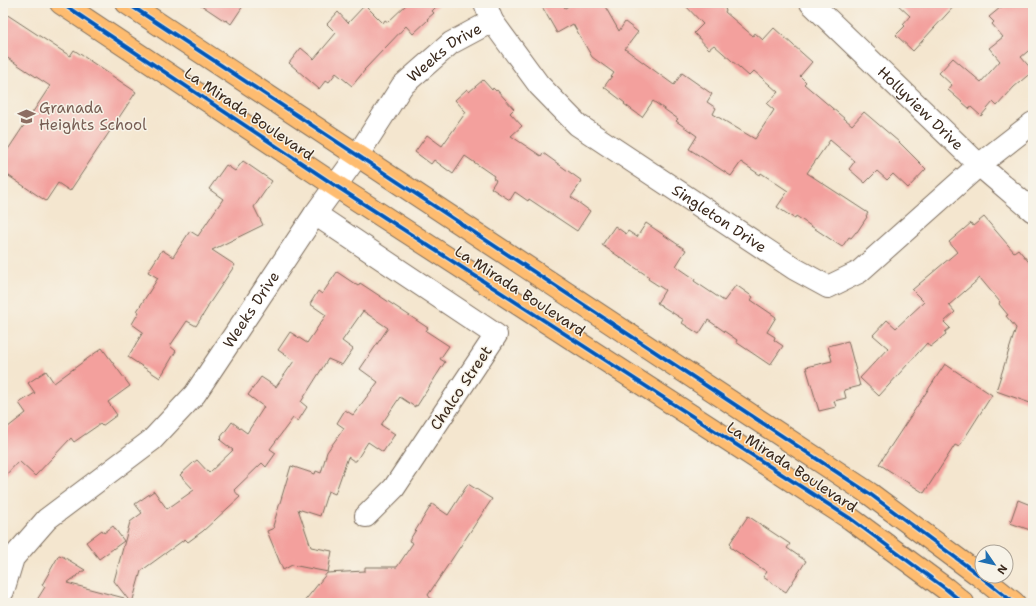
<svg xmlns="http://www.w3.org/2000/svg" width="1036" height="606" font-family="'Shantell Sans',sans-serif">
  <rect width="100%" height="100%" fill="#f7f3e8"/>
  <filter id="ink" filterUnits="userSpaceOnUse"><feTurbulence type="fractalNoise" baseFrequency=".025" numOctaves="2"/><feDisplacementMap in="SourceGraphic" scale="8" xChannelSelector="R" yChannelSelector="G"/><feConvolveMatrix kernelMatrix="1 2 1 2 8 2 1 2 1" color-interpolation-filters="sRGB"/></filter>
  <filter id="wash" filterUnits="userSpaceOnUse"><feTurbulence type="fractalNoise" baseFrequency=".012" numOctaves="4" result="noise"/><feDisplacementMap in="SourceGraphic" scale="16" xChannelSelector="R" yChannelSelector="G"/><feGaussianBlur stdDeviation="0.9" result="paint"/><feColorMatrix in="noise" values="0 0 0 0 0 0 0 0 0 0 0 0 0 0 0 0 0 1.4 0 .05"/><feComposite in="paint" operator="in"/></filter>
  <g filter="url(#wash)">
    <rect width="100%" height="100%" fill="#f4e6cf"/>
    <g id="blocks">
      <g fill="#f3a09d">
        <path d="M198,3h47l-14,21 -5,-4 -1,1z"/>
        <path d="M408,3h32l-8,8 2,2 -7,6 1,1 -15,14 -7,-8 -42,44h1l-13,16 -16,-13 -7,9 -3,-2 -7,9 -30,-26 12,-15 13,11 22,-26 -9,-9 11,-12 10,11 17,-18 18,18 2,-3 3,2z"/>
        <path d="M540,3h23l2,5 9,-5h29l16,28 6,-9 13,10 -13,17 49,36 8,-12 30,21 -5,8 9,6 -3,6 42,25 19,-29 -7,-6 11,-12 -24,-21 -5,5 -35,-31 -5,4 -15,-16 9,-9 -20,-21h36l7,7 -1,2 28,24 2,-3 8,7 11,-12 38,34 -12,14 6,6 -2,2 48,41 12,-13 35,30 27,27 -18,19 -15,-14 -6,6 -10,-9 -12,12 -16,-14 6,-8 -25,-21 -23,33 61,40 -2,3 1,1 -10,15h-1l-5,6 -2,-1 -7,10 -46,-31 -1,3 -18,-12 11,-16 -27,-18 -1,2 -19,-13 -10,14 -42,-27 8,-13 -21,-15 2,-2 -25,-18 -11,16 -18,-13 1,-1 -21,-16 10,-14 -22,-16 -19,-33 -16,9z"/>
        <path d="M896,3h61l-44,48 -17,-16 9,-9 -2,-2 7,-8z"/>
        <path d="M1006,3h27v44l-12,10 12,14 -19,16 -17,19 -4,-4 -12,14 -10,-9 -1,2 -22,-19 4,-5 -13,-12 14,-15 28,24 19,-21 -11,-13 14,-11 -11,-13 2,-2 -5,-5z"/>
        <path d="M3,12l67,44 4,-6 62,42 -66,99 -12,-8 -12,18 -43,-29v-15l47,-71 -47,-31z"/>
        <path d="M483,80l9,10 1,-2 3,3 1,-1 17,19 -4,4 12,13 -11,10 30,20 2,-3 39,28 -11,16 19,14 -13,20 -48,-32 -1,2 -13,-9 -5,8 -5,-3 -14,-9 5,-8 -3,-2 1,-2 -29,-20 -12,18 -19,-14 -3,4 -16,-12 12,-17 15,11 24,-34 -11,-12 12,-11 2,3z"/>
        <path d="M243,161l29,20 -18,26 9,18 -51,25 23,15 -28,42h1l-12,19 -9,-5 -17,25 6,5 -16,27 -32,-21 15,-25 -11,-8 7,-12 -2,-1 21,-33 -10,-6 14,-22 11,7 17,-26 8,5 25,-37 -14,-10 17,-24 9,6z"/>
        <path d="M984,217l30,35 4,-3 15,18v137l-37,-13 20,-63 -10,-12 2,-1 -9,-11 1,-2 -20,-24 -31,27 6,7 -11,10 6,6 -5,4 1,2 -16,13 -3,-4 -48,53 -19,-18 28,-30 -15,-13 14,-15 9,8 28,-26 -12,-12 45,-38 -8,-10 22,-19 2,3z"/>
        <path d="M646,223l40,27 -10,16 19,13 -1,2 30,20 12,-16 17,12 -2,3 25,17 -9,15 8,5 -1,3 9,6 -13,19 -34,-23 1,-2 -29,-20 -9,14 -17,-11 2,-3 -27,-17 8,-13 -17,-11 1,-2 -47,-32 13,-19 11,8 2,-3 9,6z"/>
        <path d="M337,272l21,14 2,-3 41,27 27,18 -2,3 23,15 -9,13 5,3 -28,44 -2,-1v2l-15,-10 -19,28 14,9 -12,18 -15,-10 -12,19h-2l-6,-4 -13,37 -7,-3 -8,25 -22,-7 13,38 21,4 -4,21 -36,-7 -9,5 -16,-39 7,-3 -1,-2 18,-60 24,8 1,-3 5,2 6,-21 17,-24 -7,-5 8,-13 8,5 25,-33 -18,-13 28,-41 -25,-17 -21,30 11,8 -11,16 -14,-6 -27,43 6,5 -9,14 -5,-3 -23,31 6,4 -10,14 -4,-4 -28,27 6,7 -37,34 -15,11 -3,-3 -44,32 -9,32h-1l-17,-22 16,-59 12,-9 -7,-9 19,-13 13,18 27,-19 -14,-15 13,-12 4,-3 12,13 24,-23 -13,-10 2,-2 -1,-1 11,-15 15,11 17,-26 -16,-12 13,-18 15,10 18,-26 -16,-11 12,-18 17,11 19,-28 -16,-11 8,-13 4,3z"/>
        <path d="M848,341l12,45 -16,4 2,8 -12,3 2,6 -17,4 -13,-44 26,-6 -4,-15z"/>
        <path d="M102,348l28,38 -22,16 9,13 -15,11 -2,-2 -26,18 -3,-4 -36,38 -16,-15 -16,17v-47l23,-18 -7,-10 16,-10 -7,-10 18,-12 8,12z"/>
        <path d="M945,364l47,31 -33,52 -4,-2 -31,48 -45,-29z"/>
        <path d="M468,484l24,15 -64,96 6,8h-35l-1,-1 -27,1h-68l24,-30 38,-2v-4h32l16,-24 -4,-2 23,-37 16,11z"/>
        <path d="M1018,500l15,6v25l-23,-8z"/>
        <path d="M748,516l42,28 -3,4 19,13 -20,31 -23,-15 4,-5 -37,-25 1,-3 -1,-1z"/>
        <path d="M113,526l11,15 -25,18 -13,-17 16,-12 2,3z"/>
        <path d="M59,555l3,1 23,14 -18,13 57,15v5h-89l10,-16 -3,-2z"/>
      </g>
    </g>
  </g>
  <g filter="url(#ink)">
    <use href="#blocks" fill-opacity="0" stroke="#7c6c5c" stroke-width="1"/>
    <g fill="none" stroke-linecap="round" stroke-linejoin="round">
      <defs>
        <g id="minor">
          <path id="s1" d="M485,3l7,18 47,64 39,40 217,144 33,18 31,-15 120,-107 54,-42"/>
          <path id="s2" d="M811,3l168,162 54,46"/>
          <path d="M315,214l181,121 -102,153 -28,28"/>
          <path id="s3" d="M3,591l10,-33 34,-39 105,-79 43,-46 120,-180 42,-58 45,-70 49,-43 41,-22"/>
        </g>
        <g id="primary">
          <path d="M61,3l275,183 515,333 95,70 17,14"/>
          <path d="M127,3l743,491 109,81 35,28"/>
        </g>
      </defs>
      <use href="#minor" stroke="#7c6c5c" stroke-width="24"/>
      <use href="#primary" stroke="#7c6c5c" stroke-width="24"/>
      <use href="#minor" stroke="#fff" stroke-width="22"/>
      <use href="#primary" stroke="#febc70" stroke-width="22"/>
      <defs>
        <g id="cycleway">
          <path d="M61,3l275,183 515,333 95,70 17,14"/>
          <path d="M127,3l743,491 109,81 35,28"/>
        </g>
      </defs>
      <use href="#cycleway" stroke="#f7f3e8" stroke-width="6"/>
      <use href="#cycleway" stroke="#0057b8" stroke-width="4"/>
    </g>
  </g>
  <defs>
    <symbol id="school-bare" viewBox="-9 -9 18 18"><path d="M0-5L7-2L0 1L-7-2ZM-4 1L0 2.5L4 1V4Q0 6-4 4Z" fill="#8d6e63" stroke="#f7f3e8" stroke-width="2.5" paint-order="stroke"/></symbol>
  </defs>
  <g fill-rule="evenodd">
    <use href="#school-bare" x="14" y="104" width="25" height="25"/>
  </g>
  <g text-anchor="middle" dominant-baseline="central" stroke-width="3" stroke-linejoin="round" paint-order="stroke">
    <g font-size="15" fill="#3b2a1e" stroke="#f7f3e8">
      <text stroke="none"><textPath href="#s3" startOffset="706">Weeks Drive</textPath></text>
      <text stroke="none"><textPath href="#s2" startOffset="152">Hollyview Drive</textPath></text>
      <text transform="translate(249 114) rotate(34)">La Mirada Boulevard</text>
      <text stroke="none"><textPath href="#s1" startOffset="324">Singleton Drive</textPath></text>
      <text transform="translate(520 291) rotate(33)">La Mirada Boulevard</text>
      <text stroke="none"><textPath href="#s3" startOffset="382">Weeks Drive</textPath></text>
      <text transform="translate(461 388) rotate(-56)">Chalco Street</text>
      <text transform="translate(792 467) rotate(33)">La Mirada Boulevard</text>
    </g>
    <g font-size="15" fill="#785e54" stroke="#f7f3e8" text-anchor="start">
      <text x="39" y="108">Granada<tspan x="39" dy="17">Heights School</tspan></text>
    </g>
  </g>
  <rect width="1036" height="606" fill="none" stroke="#f7f3e8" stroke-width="16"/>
  <g transform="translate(994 564) rotate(124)"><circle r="19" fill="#f7f3e8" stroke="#aca397"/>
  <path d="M0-3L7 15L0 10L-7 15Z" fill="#1f6fb2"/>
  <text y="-6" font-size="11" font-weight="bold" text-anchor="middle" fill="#3b2a1e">N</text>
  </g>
</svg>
